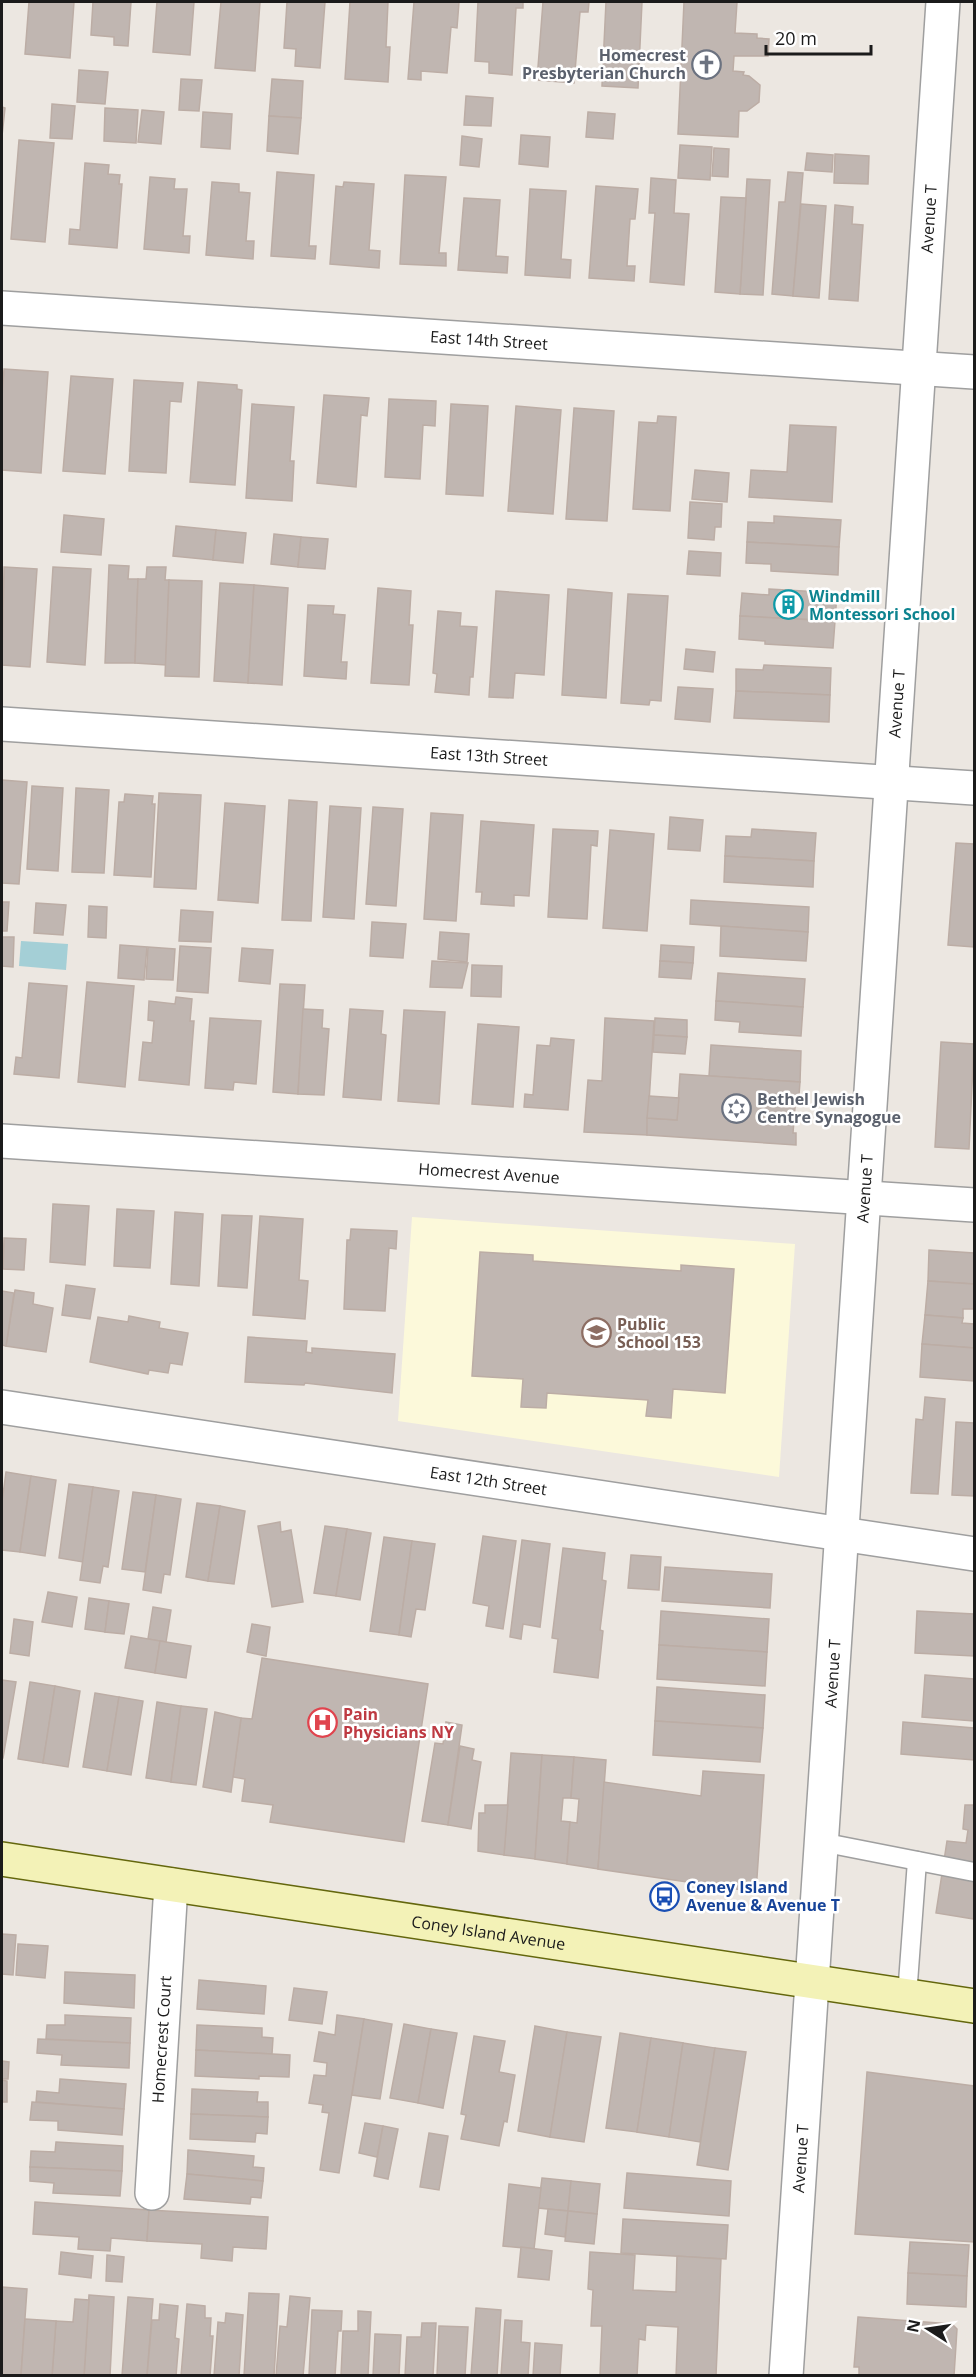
<svg xmlns="http://www.w3.org/2000/svg" width="976" height="2377" font-family="'Open Sans',sans-serif">
  <rect width="100%" height="100%" fill="#ece7e1"/>
  <path fill="#fcf9da" d="M412,1217l383,27 -16,233 -381,-56z"/>
  <path fill="#a4cfd6" d="M21,941l47,3 -2,26 -47,-4z"/>
  <g fill="#c0b6b1" stroke="#bcada5" stroke-width="1.5">
    <path d="M29,2h45l-4,56 -45,-4z"/>
    <path d="M93,2h38l-3,44 -14,-1v-8l-23,-2z"/>
    <path d="M157,2h37l-4,53 -37,-3z"/>
    <path d="M221,2h39l-5,69 -40,-3z"/>
    <path d="M287,2h38l-5,66 -25,-2 1,-17 -12,-1z"/>
    <path d="M350,2h38l-2,45h4l-2,35 -43,-3z"/>
    <path d="M414,2h45l-2,26 -6,-1 -4,46 -26,-2v9l-13,-1z"/>
    <path d="M478,2h45v6h-7l-4,67 -23,-2v-11l-14,-1z"/>
    <path d="M543,2h46l-1,10h-8l-6,71 -37,-3z"/>
    <path d="M606,2h36l-4,86 -36,-2z"/>
    <path d="M684,2h53l-2,31 22,1v4l12,1 -1,17h-34l-1,15 11,1 -1,3 6,1 11,9 -1,17 -12,9h-8l-1,26 -60,-3z"/>
    <path d="M79,70l29,2 -3,32 -28,-2z"/>
    <path d="M181,79l21,1 -3,31 -20,-1z"/>
    <path d="M272,79l31,2 -2,37 -32,-2z"/>
    <path d="M466,96l27,2 -2,28 -27,-1z"/>
    <path d="M52,104l23,2 -3,33 -22,-1z"/>
    <path d="M2,107l3,1 -3,28z"/>
    <path d="M105,108l33,2 -2,33 -32,-2z"/>
    <path d="M142,110l22,2 -3,32 -23,-2z"/>
    <path d="M203,112l29,2 -2,35 -29,-2z"/>
    <path d="M588,112l27,2 -2,25 -27,-2z"/>
    <path d="M269,116l32,2 -3,36 -31,-3z"/>
    <path d="M521,135l29,2 -2,30 -29,-3z"/>
    <path d="M462,136l20,3 -3,28 -19,-2z"/>
    <path d="M19,140l35,3 -9,99 -34,-3z"/>
    <path d="M680,145l32,2 -2,33 -32,-2z"/>
    <path d="M714,148l15,1 -1,28 -16,-1z"/>
    <path d="M807,153l26,2 -1,17 -27,-2z"/>
    <path d="M835,154l34,2 -1,28 -34,-1z"/>
    <path d="M85,163l24,2 -1,9 12,1 -1,9h3l-5,64 -48,-4 1,-15 10,1z"/>
    <path d="M277,172l37,3 -5,71h7l-1,13 -44,-3z"/>
    <path d="M788,172l15,1 -10,123 -21,-2 7,-92h6z"/>
    <path d="M405,175l41,2 -7,76h7v13l-46,-2z"/>
    <path d="M150,177l25,2 -1,10h13l-4,47h7l-1,17 -45,-4z"/>
    <path d="M651,178l25,2 -2,33 15,1 -5,71 -34,-3 5,-69h-6z"/>
    <path d="M747,179l23,1 -7,115 -23,-1z"/>
    <path d="M212,182l27,2v8l11,1 -4,48h8l-1,18 -47,-4z"/>
    <path d="M344,182l30,2 -5,66 11,1 -1,17 -49,-4 6,-78 7,1z"/>
    <path d="M596,186l42,3 -3,30h-5l-3,47h8l-1,15 -45,-3z"/>
    <path d="M530,189l36,2 -5,68 10,1 -1,18 -45,-3z"/>
    <path d="M721,197l25,1 -6,96 -25,-2z"/>
    <path d="M464,198l36,2 -4,56 12,1 -1,16 -49,-3z"/>
    <path d="M801,204l25,2 -7,92 -26,-2z"/>
    <path d="M835,205l18,2 -1,17 11,1 -5,76 -29,-2z"/>
    <path d="M4,369l44,3 -7,101 -39,-3v-74z"/>
    <path d="M71,376l42,3 -8,95 -42,-3z"/>
    <path d="M134,380l49,3 -2,19 -11,-1 -4,72 -37,-2z"/>
    <path d="M198,382l39,3v4l5,1 -7,95 -45,-3z"/>
    <path d="M324,395l45,3 -2,18 -6,-1 -5,72 -39,-4z"/>
    <path d="M389,399l47,2 -1,25 -12,-1 -3,54 -35,-2z"/>
    <path d="M252,404l42,3 -4,54h4l-2,40 -46,-3z"/>
    <path d="M451,404l37,2 -5,90 -37,-2z"/>
    <path d="M516,406l45,4 -8,104 -45,-3z"/>
    <path d="M574,408l40,3 -7,110 -41,-2z"/>
    <path d="M658,416l18,1 -6,94 -37,-2 6,-87 18,1z"/>
    <path d="M790,425l46,2 -4,75 -83,-5 2,-27 36,2z"/>
    <path d="M695,470l34,3 -2,29 -35,-3z"/>
    <path d="M690,502l32,2 -1,23h-6l-1,13 -26,-2z"/>
    <path d="M64,515l40,4 -3,36 -40,-3z"/>
    <path d="M774,516l67,4 -2,27 -92,-5 1,-20 26,1z"/>
    <path d="M176,526l40,4 -3,30 -40,-4z"/>
    <path d="M216,530l30,3 -3,30 -30,-3z"/>
    <path d="M274,534l27,3 -3,30 -27,-3z"/>
    <path d="M301,537l27,2 -3,30 -27,-2z"/>
    <path d="M747,542l92,5 -1,28 -67,-4v-7l-25,-1z"/>
    <path d="M689,551l32,2 -1,23 -33,-2z"/>
    <path d="M109,565l20,1 -1,13h10l-3,84h-30z"/>
    <path d="M4,567l33,2 -7,98 -28,-2z"/>
    <path d="M53,567l38,2 -6,96 -38,-3z"/>
    <path d="M147,567h19l-1,13h4l-3,85 -31,-2 3,-84h8z"/>
    <path d="M169,580l33,1 -3,96 -34,-1z"/>
    <path d="M220,583l34,2 -6,98 -34,-2z"/>
    <path d="M254,585l34,3 -6,97 -34,-2z"/>
    <path d="M378,588l33,3 -2,34h4l-4,60 -38,-2z"/>
    <path d="M568,589l44,4 -6,105 -44,-3z"/>
    <path d="M769,589l68,4 -2,28 -95,-5 2,-23 27,2z"/>
    <path d="M496,591l53,4 -5,80 -29,-2 -2,25 -24,-1z"/>
    <path d="M628,594l40,2 -7,105 -11,-1 -1,5 -28,-2z"/>
    <path d="M308,605l26,1 -1,8 12,1 -4,47h6l-1,17 -42,-3z"/>
    <path d="M438,611l23,2 -1,13 17,1 -4,50h-3l-1,18 -34,-3 2,-18 -4,-1z"/>
    <path d="M740,616l95,5 -2,27 -68,-4v-3l-26,-2z"/>
    <path d="M686,649l29,3 -2,20 -29,-3z"/>
    <path d="M764,665l67,3 -1,27 -94,-4v-22l27,1z"/>
    <path d="M678,687l35,2 -3,33 -35,-3z"/>
    <path d="M736,691l94,4 -1,27 -95,-4z"/>
    <path d="M2,780l25,2 -8,102 -17,-1z"/>
    <path d="M32,786l31,2 -5,83 -31,-2z"/>
    <path d="M76,788l33,2 -5,83 -32,-1z"/>
    <path d="M159,793l42,2 -5,94 -42,-2z"/>
    <path d="M125,794l28,2 -1,8h3l-4,73 -37,-2 5,-73h5z"/>
    <path d="M289,800l28,2 -6,119 -29,-1z"/>
    <path d="M225,803l40,3 -7,97 -40,-3z"/>
    <path d="M330,806l31,2 -7,111 -31,-2z"/>
    <path d="M373,807l30,2 -7,97 -30,-2z"/>
    <path d="M431,813l32,2 -7,106 -32,-2z"/>
    <path d="M670,817l33,3 -3,31 -32,-2z"/>
    <path d="M481,821l53,4 -5,71 -15,-1v11l-33,-2 1,-12h-6z"/>
    <path d="M553,829l45,2 -1,15 -6,-1 -4,74 -39,-2z"/>
    <path d="M752,829l64,4 -2,28 -89,-5 1,-20 25,1z"/>
    <path d="M610,830l44,4 -7,97 -44,-3z"/>
    <path d="M956,843l18,1v103l-26,-2z"/>
    <path d="M725,856l89,5 -1,26 -89,-5z"/>
    <path d="M691,900l118,7 -1,25 -118,-8z"/>
    <path d="M2,902h7l-2,29h-5z"/>
    <path d="M36,903l30,2 -3,30 -29,-2z"/>
    <path d="M89,906l18,1 -1,31 -18,-1z"/>
    <path d="M181,910l32,2 -2,30 -32,-1z"/>
    <path d="M372,922l34,2 -3,34 -33,-2z"/>
    <path d="M721,926l87,6 -2,29 -86,-5z"/>
    <path d="M440,932l29,2 -2,28 -29,-3z"/>
    <path d="M2,937h12l-1,30 -11,-1z"/>
    <path d="M120,945l27,2 -3,33 -26,-2z"/>
    <path d="M661,945l33,2 -1,16 -33,-2z"/>
    <path d="M180,946l31,2 -3,45 -31,-2z"/>
    <path d="M148,947l27,2 -2,31 -27,-1z"/>
    <path d="M242,948l31,2 -3,34 -31,-3z"/>
    <path d="M432,961l36,2 -6,25 -32,-1z"/>
    <path d="M660,961l33,2 -2,16 -32,-2z"/>
    <path d="M472,965l30,1 -1,31 -30,-1z"/>
    <path d="M718,973l87,6 -2,28 -87,-6z"/>
    <path d="M87,982l47,4 -9,101 -47,-5z"/>
    <path d="M29,983l38,3 -8,92 -45,-4 2,-17 6,1z"/>
    <path d="M280,984l25,1 -7,109 -25,-2z"/>
    <path d="M176,997l16,2 -2,22h4l-5,64 -50,-5 4,-38 9,1 2,-22 -6,-1 1,-19 26,3z"/>
    <path d="M716,1001l87,6 -2,29 -62,-4 1,-10 -25,-2z"/>
    <path d="M303,1009l20,1 -1,18 7,1 -5,66 -26,-1z"/>
    <path d="M350,1009l33,2 -2,23 5,1 -5,65 -38,-3z"/>
    <path d="M404,1010l41,2 -6,92 -41,-3z"/>
    <path d="M210,1018l51,3 -5,63 -22,-2 -1,8 -28,-2z"/>
    <path d="M605,1018l49,3 -7,114 -63,-3 4,-52 14,1z"/>
    <path d="M655,1018l32,2v17l-33,-2z"/>
    <path d="M478,1024l41,3 -6,80 -41,-3z"/>
    <path d="M654,1035l33,2 -2,17 -32,-2z"/>
    <path d="M551,1038l23,2 -6,70 -44,-3 1,-13 8,1 4,-50 13,1z"/>
    <path d="M941,1042l33,2 -5,105 -34,-2z"/>
    <path d="M711,1045l90,6 -1,31 -91,-6z"/>
    <path d="M680,1074l120,8 -1,13h-3l-3,38h3v12l-149,-10v-17l30,2z"/>
    <path d="M649,1096l30,2 -2,22 -30,-2z"/>
    <path d="M53,1204l36,2 -4,59 -35,-3z"/>
    <path d="M117,1209l37,2 -4,57 -36,-2z"/>
    <path d="M175,1212l28,2 -4,72 -28,-2z"/>
    <path d="M222,1215l30,1 -5,72 -29,-2z"/>
    <path d="M260,1216l43,3 -4,61 9,1 -3,38 -52,-4z"/>
    <path d="M351,1229l46,2 -1,18 -7,-1 -4,63 -41,-2 3,-69h3z"/>
    <path d="M4,1238l22,1 -2,31 -21,-1z"/>
    <path d="M929,1250l45,3v31l-46,-3z"/>
    <path d="M480,1252l53,3v6l148,10v-6l53,4 -9,124 -52,-4 -2,29 -25,-2 2,-16 -101,-7 -1,15 -25,-1 2,-28 -51,-3z"/>
    <path d="M928,1281l46,3v25h-11v9l-38,-3z"/>
    <path d="M66,1285l29,4 -5,30 -28,-4z"/>
    <path d="M15,1290l19,3 -1,11 20,4 -7,44 -40,-6z"/>
    <path d="M2,1291l12,2 -8,53 -4,-1z"/>
    <path d="M925,1315l38,3 -1,5 12,1v24l-52,-4z"/>
    <path d="M129,1316l31,6 -1,6 29,5 -6,32 -12,-2 -2,10 -19,-3 -1,4 -58,-12 8,-45 30,5z"/>
    <path d="M248,1337l59,4 -1,11 6,1v-5l83,6 -3,39 -87,-10 -1,2 -59,-3z"/>
    <path d="M922,1344l52,4v33l-54,-4z"/>
    <path d="M925,1397l20,2 -7,95 -27,-1 5,-74 7,1z"/>
    <path d="M956,1422l18,1v73l-22,-1z"/>
    <path d="M6,1472l25,4 -11,76 -18,-2v-48z"/>
    <path d="M31,1476l25,4 -11,76 -25,-4z"/>
    <path d="M69,1484l24,3 -10,75 -24,-4z"/>
    <path d="M93,1487l26,4 -11,76 -5,-1 -3,17 -20,-3z"/>
    <path d="M133,1492l23,3 -11,77 -23,-3z"/>
    <path d="M156,1495l25,4 -11,76 -6,-1 -3,19 -18,-3z"/>
    <path d="M197,1503l23,3 -12,75 -22,-4z"/>
    <path d="M220,1506l25,5 -11,73 -26,-3z"/>
    <path d="M280,1522l1,10 10,-2 12,72 -31,5 -14,-81z"/>
    <path d="M325,1526l22,3 -11,67 -22,-3z"/>
    <path d="M347,1529l24,4 -11,67 -24,-4z"/>
    <path d="M483,1536l33,5 -13,88 -17,-3 3,-20 -16,-3z"/>
    <path d="M384,1537l28,4 -13,94 -29,-4z"/>
    <path d="M522,1540l28,4 -10,83 -17,-3 -2,15 -11,-2z"/>
    <path d="M412,1541l23,3 -10,66 -9,-1 -5,28 -12,-2z"/>
    <path d="M563,1548l42,5 -3,27 4,1 -6,49 3,1 -5,47 -44,-6 4,-33 -6,-1z"/>
    <path d="M631,1555l30,2 -2,33 -31,-2z"/>
    <path d="M665,1567l107,7 -2,34 -108,-7z"/>
    <path d="M48,1592l29,5 -5,30 -30,-5z"/>
    <path d="M89,1598l20,3 -4,31 -20,-3z"/>
    <path d="M109,1601l20,3 -5,30 -19,-2z"/>
    <path d="M153,1607l18,3 -5,32 -18,-3z"/>
    <path d="M661,1611l108,8 -2,33 -108,-7z"/>
    <path d="M917,1611l57,3v42l-59,-3z"/>
    <path d="M14,1619l19,3 -4,34 -19,-3z"/>
    <path d="M252,1624l18,3 -4,29 -19,-4z"/>
    <path d="M131,1636l29,5 -5,32 -30,-5z"/>
    <path d="M160,1641l31,5 -5,32 -31,-5z"/>
    <path d="M659,1645l108,7 -2,34 -108,-7z"/>
    <path d="M262,1658l166,26 -24,158 -134,-20 3,-17 -31,-4 3,-22 -12,-2 8,-59 11,1z"/>
    <path d="M925,1675l49,4v42l-52,-4z"/>
    <path d="M2,1680l14,2 -13,76h-1z"/>
    <path d="M30,1682l25,4 -12,77 -25,-4z"/>
    <path d="M55,1686l25,5 -12,76 -25,-4z"/>
    <path d="M657,1687l108,8 -2,33 -108,-7z"/>
    <path d="M95,1693l24,4 -12,74 -24,-4z"/>
    <path d="M119,1697l24,4 -12,74 -24,-4z"/>
    <path d="M157,1702l24,4 -10,76 -25,-4z"/>
    <path d="M181,1706l26,3 -11,76 -25,-3z"/>
    <path d="M215,1712l26,6 -10,74 -28,-5z"/>
    <path d="M655,1721l108,7 -3,34 -107,-7z"/>
    <path d="M446,1722l16,3 -14,100 -26,-4 13,-78 8,1z"/>
    <path d="M903,1722l71,6v32l-73,-6z"/>
    <path d="M460,1746l14,3 -2,11 9,2 -10,67 -23,-4z"/>
    <path d="M511,1753l31,2 -7,104 -31,-4z"/>
    <path d="M542,1755l32,2 -3,41h-8l-2,23 9,1 -3,42 -32,-5z"/>
    <path d="M574,1757l32,3 -8,109 -31,-5 3,-42 7,1 2,-24 -8,-1z"/>
    <path d="M703,1771l61,4 -8,117 -158,-23 6,-87 97,14z"/>
    <path d="M485,1805h23l-4,50 -26,-4 1,-38h6z"/>
    <path d="M965,1805h9v114l-38,-6 11,-72 19,2 2,-13 -5,-1z"/>
    <path d="M2,1934l14,1 -3,40 -11,-1z"/>
    <path d="M18,1944l30,2 -3,32 -29,-3z"/>
    <path d="M65,1972l70,3 -1,33 -70,-5z"/>
    <path d="M199,1980l67,6 -2,28 -67,-5z"/>
    <path d="M294,1988l33,4 -5,32 -33,-4z"/>
    <path d="M65,2015l66,3 -1,25 -84,-4 1,-14h18z"/>
    <path d="M337,2015l27,4 -25,154 -19,-3 9,-57 -7,-1 1,-7 -14,-2 5,-28 12,1 1,-13 -13,-2 5,-29 16,3z"/>
    <path d="M364,2019l28,5 -12,75 -28,-4z"/>
    <path d="M404,2024l27,5 -13,74 -28,-5z"/>
    <path d="M197,2025l65,3v9l11,1 -1,16 -76,-4z"/>
    <path d="M535,2026l32,6 -17,105 -32,-6z"/>
    <path d="M431,2029l26,4 -14,75 -25,-5z"/>
    <path d="M567,2032l34,5 -17,105 -34,-5z"/>
    <path d="M620,2033l31,5 -14,94 -31,-4z"/>
    <path d="M474,2036l31,5 -6,31 16,3 -8,47 -3,-1 -5,25 -38,-7 5,-24 -5,-1z"/>
    <path d="M651,2038l32,5 -14,94 -32,-5z"/>
    <path d="M38,2039l92,4 -1,25 -68,-3 1,-10 -25,-2z"/>
    <path d="M683,2043l32,5 -15,94 -31,-5z"/>
    <path d="M715,2048l31,4 -18,118 -31,-5z"/>
    <path d="M196,2050l94,5 -1,22 -30,-1v3l-64,-3z"/>
    <path d="M2,2061l7,1 -1,17h-6z"/>
    <path d="M867,2072l107,14v156l-119,-8z"/>
    <path d="M60,2079l66,5 -2,25 -88,-7 1,-11 22,2z"/>
    <path d="M2,2080l5,1v21h-5z"/>
    <path d="M192,2089l66,3 -1,10h11v15l-77,-3z"/>
    <path d="M32,2102l92,7 -2,26 -64,-5v-9l-28,-1z"/>
    <path d="M191,2114l77,3 -1,17 -11,-1 -1,9 -65,-3z"/>
    <path d="M365,2123l18,3 -6,31 -18,-4z"/>
    <path d="M383,2126l15,3 -10,50 -14,-3z"/>
    <path d="M429,2133l19,3 -9,54 -19,-3z"/>
    <path d="M56,2142l67,4 -1,25 -92,-4 1,-16 24,1z"/>
    <path d="M188,2150l66,6 -1,11 11,1 -1,13 -76,-7z"/>
    <path d="M30,2167l92,4 -2,25 -67,-3 1,-10 -24,-2z"/>
    <path d="M627,2173l104,8 -2,35 -105,-8z"/>
    <path d="M187,2174l76,7 -2,17 -10,-1 -1,7 -66,-5z"/>
    <path d="M542,2178l29,3 -3,30 -30,-3z"/>
    <path d="M571,2181l29,3 -3,30 -29,-3z"/>
    <path d="M509,2184l32,4 -7,61 -31,-3z"/>
    <path d="M35,2202l114,8 -2,31 -36,-3 -1,13 -32,-2 1,-12 -46,-3z"/>
    <path d="M548,2209l20,2 -3,26 -20,-3z"/>
    <path d="M149,2210l119,7 -2,32 -33,-2 -1,14 -31,-3 1,-14 -55,-3z"/>
    <path d="M568,2211l29,3 -3,30 -29,-3z"/>
    <path d="M623,2219l105,6 -2,34 -105,-6z"/>
    <path d="M910,2242l59,3 -2,31 -59,-3z"/>
    <path d="M521,2247l31,4 -3,29 -31,-3z"/>
    <path d="M61,2252l32,4 -2,22 -32,-4z"/>
    <path d="M590,2252l45,3 -2,35 43,2 1,-36 44,3 -5,117h-40l2,-49 -32,-2 -1,15 -6,-1 -2,37h-37l2,-50h-11l2,-36 -5,-1z"/>
    <path d="M107,2255l17,2 -2,25 -16,-1z"/>
    <path d="M908,2273l59,3 -1,31 -59,-3z"/>
    <path d="M2,2287l25,2 -6,87h-19z"/>
    <path d="M249,2293l30,1 -5,82h-30z"/>
    <path d="M89,2295l25,2 -4,79h-26z"/>
    <path d="M290,2296l20,2 -7,78h-27l4,-50 7,1z"/>
    <path d="M128,2297l25,2 -6,77h-25z"/>
    <path d="M75,2299l14,1 -5,76h-32l4,-55 17,1z"/>
    <path d="M160,2304l18,2 -3,32 4,1 -3,37h-29l5,-56h7z"/>
    <path d="M187,2304l18,2v12h6l-1,18h3l-3,40h-29z"/>
    <path d="M476,2308l25,2 -4,66h-26z"/>
    <path d="M312,2310l30,1 -1,20h-3l-3,45h-26z"/>
    <path d="M358,2311l13,1 -3,64h-27l2,-45h15z"/>
    <path d="M226,2313l17,2 -4,61h-25l4,-54 7,1z"/>
    <path d="M858,2317l94,7 5,5 -3,47h-95v-9h-5z"/>
    <path d="M25,2319l31,2 -4,55h-31z"/>
    <path d="M505,2320l17,1 -1,21 9,1 -2,33h-27z"/>
    <path d="M422,2323h14l-3,53h-28l2,-39h14z"/>
    <path d="M439,2326l29,1 -3,49h-28z"/>
    <path d="M375,2334l26,1 -2,41h-26z"/>
    <path d="M535,2343l27,2 -2,31h-27z"/>
  </g>
  <g fill="none" stroke-linecap="round" stroke-linejoin="round">
    <defs>
      <g id="service">
        <path d="M821,1842l153,30"/>
        <path d="M907,1996l10,-135"/>
      </g>
      <g id="minor">
        <path id="s1" d="M2,308l972,64"/>
        <path id="s2" d="M2,724l972,64"/>
        <path id="s3" d="M2,1141l972,64"/>
        <path id="s4" d="M2,1407l972,147"/>
        <path id="s5" d="M152,2193l19,-308"/>
        <path id="s6" d="M786,2376l157,-2374"/>
      </g>
      <g id="secondary">
        <path id="s7" d="M2,1859l972,147"/>
      </g>
    </defs>
    <use href="#service" stroke="#9f9f9f" stroke-width="21"/>
    <use href="#minor" stroke="#9f9f9f" stroke-width="36"/>
    <use href="#secondary" stroke="#64670d" stroke-width="36"/>
    <use href="#service" stroke="#fff" stroke-width="18"/>
    <use href="#minor" stroke="#fff" stroke-width="33"/>
    <use href="#secondary" stroke="#f3f2b7" stroke-width="33"/>
  </g>
  <defs>
    <symbol id="church-ring" viewBox="-11 -11 22 22"><circle r="9.5" fill="#fff" stroke="#6b7280" stroke-width="1.5"/><path d="M-1.2-6h2.4v3.5h3.3v2.4h-3.3V6h-2.4V-.1h-3.3v-2.4h3.3Z" fill="#6b7280"/></symbol>
    <symbol id="building-ring" viewBox="-11 -11 22 22"><circle r="9.5" fill="#fff" stroke="#0f9aa8" stroke-width="1.5"/><path d="M-4-6H4V6H1V3H-1V6H-4ZM-2.5-4.3h1.7v1.8h-1.7ZM.8-4.3h1.7v1.8H.8ZM-2.5-1h1.7V.8h-1.7ZM.8-1h1.7V.8H.8Z" fill="#0f9aa8"/></symbol>
    <symbol id="synagogue-ring" viewBox="-11 -11 22 22"><circle r="9.5" fill="#fff" stroke="#6b7280" stroke-width="1.5"/><path d="M0-6.5L5.6 3.2H-5.6ZM0 6.5L5.6-3.2H-5.6Z" fill="#6b7280"/></symbol>
    <symbol id="school-ring" viewBox="-11 -11 22 22"><circle r="9.5" fill="#fff" stroke="#8d6e63" stroke-width="1.5"/><path d="M0-5L7-2L0 1L-7-2ZM-4 1L0 2.5L4 1V4Q0 6-4 4Z" fill="#8d6e63"/></symbol>
    <symbol id="hospital-ring" viewBox="-11 -11 22 22"><circle r="9.5" fill="#fff" stroke="#e0444e" stroke-width="1.5"/><path d="M-5-5h3v3.5h4V-5h3V5h-3V1.5h-4V5h-3Z" fill="#e0444e"/></symbol>
    <symbol id="bus-ring" viewBox="-11 -11 22 22"><circle r="9.5" fill="#fff" stroke="#1a4fb4" stroke-width="1.5"/><path d="M-5-6H5V4H4V6H2V4H-2V6H-4V4H-5ZM-3.5-4V0h7V-4ZM-3.5 1.2v1.5H-2V1.2ZM2 1.2v1.5H3.5V1.2Z" fill="#1a4fb4"/></symbol>
  </defs>
  <g fill-rule="evenodd">
    <use href="#church-ring" x="690" y="48" width="33" height="33"/>
    <use href="#building-ring" x="772" y="588" width="33" height="33"/>
    <use href="#synagogue-ring" x="720" y="1092" width="33" height="33"/>
    <use href="#school-ring" x="580" y="1316" width="33" height="33"/>
    <use href="#hospital-ring" x="306" y="1706" width="33" height="33"/>
    <use href="#bus-ring" x="648" y="1880" width="33" height="33"/>
  </g>
  <g text-anchor="middle" dominant-baseline="central" stroke-width="5" stroke-linejoin="round" paint-order="stroke">
    <g font-size="16" font-weight="bold" fill="#5b616d" stroke="#fff" text-anchor="end">
      <text x="686" y="55">Homecrest<tspan x="686" dy="18">Presbyterian Church</tspan></text>
      <text x="757" y="1099" text-anchor="start">Bethel Jewish<tspan x="757" dy="18">Centre Synagogue</tspan></text>
    </g>
    <g font-size="16" fill="#1b1b1b" stroke="#fff">
      <text stroke="none"><textPath href="#s6" startOffset="2162">Avenue T</textPath></text>
      <text stroke="none"><textPath href="#s1" startOffset="488">East 14th Street</textPath></text>
      <text stroke="none"><textPath href="#s6" startOffset="1676">Avenue T</textPath></text>
      <text stroke="none"><textPath href="#s2" startOffset="488">East 13th Street</textPath></text>
      <text stroke="none"><textPath href="#s3" startOffset="488">Homecrest Avenue</textPath></text>
      <text stroke="none"><textPath href="#s6" startOffset="1190">Avenue T</textPath></text>
      <text stroke="none"><textPath href="#s4" startOffset="492">East 12th Street</textPath></text>
      <text stroke="none"><textPath href="#s6" startOffset="704">Avenue T</textPath></text>
      <text stroke="none"><textPath href="#s7" startOffset="492">Coney Island Avenue</textPath></text>
      <text stroke="none"><textPath href="#s5" startOffset="154">Homecrest Court</textPath></text>
      <text stroke="none"><textPath href="#s6" startOffset="218">Avenue T</textPath></text>
    </g>
    <g font-size="16" font-weight="bold" fill="#0d838f" stroke="#fff" text-anchor="start">
      <text x="809" y="596">Windmill<tspan x="809" dy="18">Montessori School</tspan></text>
    </g>
    <g font-size="16" font-weight="bold" fill="#785e54" stroke="#fff" text-anchor="start">
      <text x="617" y="1324">Public<tspan x="617" dy="18">School 153</tspan></text>
    </g>
    <g font-size="16" font-weight="bold" fill="#be3a42" stroke="#fff" text-anchor="start">
      <text x="343" y="1714">Pain<tspan x="343" dy="18">Physicians NY</tspan></text>
    </g>
    <g font-size="16" font-weight="bold" fill="#164399" stroke="#fff" text-anchor="start">
      <text x="686" y="1887">Coney Island<tspan x="686" dy="18">Avenue &amp; Avenue T</tspan></text>
    </g>
  </g>
  <rect width="976" height="2377" fill="none" stroke="#1b1b1b" stroke-width="6"/>
  <g transform="translate(928 2329) rotate(282)" stroke="#ffffff" stroke-width="4.5" paint-order="stroke">
  <path d="M0-4.5L10 22L0 15L-10 22Z" fill="#1b1b1b"/>
  <text y="-9" font-size="16" font-weight="bold" text-anchor="middle" fill="#1b1b1b">N</text>
  </g>
  <path d="M766 45v9h105v-9" fill="none" stroke="#1b1b1b" stroke-width="3"/>
  <text x="775" y="45" font-size="18" fill="#1b1b1b" stroke="#ffffff" stroke-width="4.5" paint-order="stroke">20 m</text>
</svg>
